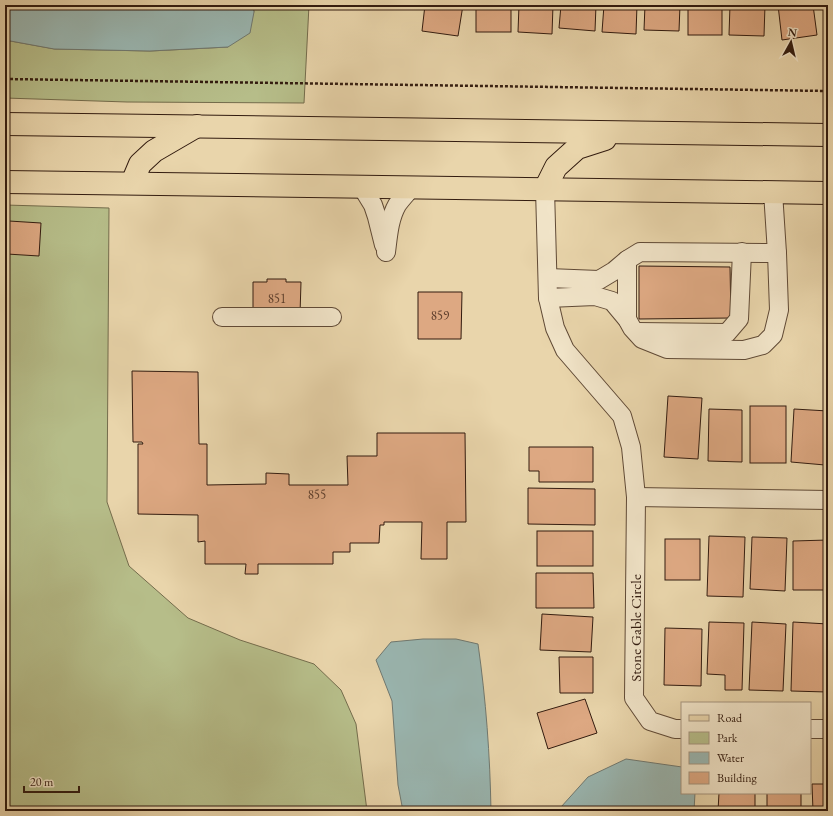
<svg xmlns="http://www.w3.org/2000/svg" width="833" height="816" font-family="'EB Garamond',serif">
  <rect width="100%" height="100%" fill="#e9d5ab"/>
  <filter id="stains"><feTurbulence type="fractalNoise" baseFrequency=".005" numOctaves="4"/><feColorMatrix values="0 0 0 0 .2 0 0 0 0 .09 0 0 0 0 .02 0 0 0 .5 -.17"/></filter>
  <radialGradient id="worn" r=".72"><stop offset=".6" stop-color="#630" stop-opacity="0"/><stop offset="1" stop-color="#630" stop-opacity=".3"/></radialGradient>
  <g fill="#b6bd89" stroke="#746c4c">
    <path d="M253,5h56l-5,98 -177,-1 -122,-4v-58l50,9 95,2 78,-4 26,-35z"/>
    <path d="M5,205l104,3 -2,294 22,64 59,52 52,22 74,24 27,26 15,34 11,87h-362z"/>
  </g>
  <g fill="#9ab7b2" stroke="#707971">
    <path d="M5,5h248l1,7 -4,21 -22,14 -78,4 -96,-2 -49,-9z"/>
    <path d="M423,639h33l22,5c8,56 12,111 13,167h-88l-5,-26 -6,-84 -16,-41 15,-18z"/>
    <path d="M626,759l56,8v26h13l-1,18h-133v-4l27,-30z"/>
  </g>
  <g fill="#dda882" stroke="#321b0f">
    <path d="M425,5h38l-5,31 -36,-5z"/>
    <rect x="476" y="5" width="35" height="27"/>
    <path d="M519,5h34l-1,29 -34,-2z"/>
    <path d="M561,5h35l-1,26 -36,-3z"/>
    <path d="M604,5h33l-1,29 -34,-2z"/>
    <path d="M645,5h35l-1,26 -35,-1z"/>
    <rect x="688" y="5" width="34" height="30"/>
    <path d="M730,5h35l-1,31 -35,-1z"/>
    <path d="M778,5h35l4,30 -35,5z"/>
    <path d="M9,221l32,2 -2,33 -32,-2z"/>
    <path d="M639,266l91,1 1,51 -92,1z"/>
    <path d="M267,279h19v3h15l-1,32h-47v-32h14z"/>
    <path d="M418,292h44l-1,47h-43z"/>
    <path d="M132,371l66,1 1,72h8v41l59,-1v-11l23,1v11h59l-1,-29h30v-23h88l1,89h-19v37h-26l1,-37h-38v3h-4l-1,18h-29v9h-17v12h-75v10h-13l1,-10h-41v-23l-7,1v-27l-60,-1v-70h5l-1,-2h-9z"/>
    <path d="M668,396l34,2 -4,61 -34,-2z"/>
    <rect x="750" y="406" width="36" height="57"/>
    <path d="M709,409l33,1v52l-34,-1z"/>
    <path d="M794,409l34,2 -3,54 -34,-3z"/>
    <path d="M529,447h64v35h-54v-11h-10z"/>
    <path d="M528,488l67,1v36l-67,-1z"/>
    <rect x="537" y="531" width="56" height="35"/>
    <path d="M709,536l36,1 -2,60 -36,-1z"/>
    <path d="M752,537l35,1 -2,53 -35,-2z"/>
    <rect x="665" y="539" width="35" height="41"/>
    <path d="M828,540l-1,50h-34v-49z"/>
    <path d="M536,573h57l1,35h-58z"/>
    <path d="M542,614l51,3 -2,35 -51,-2z"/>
    <path d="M709,622l35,1 -2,67h-17v-15l-18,-1z"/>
    <path d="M752,622l34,2 -3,67 -34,-1z"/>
    <path d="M793,622l35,2 -1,68 -36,-1z"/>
    <path d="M665,628l37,1 -1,57 -37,-1z"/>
    <path d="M559,657h34v36h-33z"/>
    <path d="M585,699l12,34 -49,16 -11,-36z"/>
    <path d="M826,766h2v45h-15l-1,-27h14z"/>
    <path d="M719,793h36v18h-37z"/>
    <rect x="767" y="793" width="34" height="18"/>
  </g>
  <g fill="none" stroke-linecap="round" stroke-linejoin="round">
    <defs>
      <g id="minor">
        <path d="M362,187l11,18 4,12 7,28"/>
        <path d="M545,189l3,109 7,30 10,22 57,66 9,31 5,50 -2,201 16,23 25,8h7"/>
        <path d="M386,252c2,-15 3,-33 11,-47 4,-6 10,-12 14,-17"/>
        <path d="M627,260v59"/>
        <path d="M548,278l51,2 15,-9 13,-11 13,-8 137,1"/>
        <path d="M548,298l47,-2 17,5 15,18 5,9 10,11 25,10 77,1 19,-5 10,-10 6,-25 -2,-57 -4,-61"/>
        <path d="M222,317h110"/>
        <path d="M637,332l90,1 12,-14 3,-67"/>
        <path d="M636,497l192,3"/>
        <path d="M810,729h18"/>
      </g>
      <g id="major">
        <path d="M5,124l823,11"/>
        <path d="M5,182l823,11"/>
        <path d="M132,183l8,-19 14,-13 43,-25"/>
        <path d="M545,189l11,-22 21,-19 28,-9"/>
      </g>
    </defs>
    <use href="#minor" stroke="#604a36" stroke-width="20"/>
    <use href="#major" stroke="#321b0f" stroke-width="24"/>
    <path stroke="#321b0f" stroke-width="2.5" stroke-dasharray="3 2" stroke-linecap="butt" d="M5,79l823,12"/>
    <use href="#minor" stroke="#f1e4c8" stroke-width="18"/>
    <use href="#major" stroke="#e9d5ab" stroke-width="22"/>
  </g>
  <g text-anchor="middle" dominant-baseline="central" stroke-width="3" stroke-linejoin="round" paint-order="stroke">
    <g font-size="13" fill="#5d3e2c">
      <text x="277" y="298">851</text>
      <text x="440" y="315">859</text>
      <text x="317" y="494">855</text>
    </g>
    <g font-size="15" fill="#321b0f" stroke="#f1e4c8">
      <text transform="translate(635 628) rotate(-90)">Stone Gable Circle</text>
    </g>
  </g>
  <rect width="833" height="816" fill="none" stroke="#e9d5ab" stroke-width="20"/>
  <rect x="6" y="6" width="821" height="804" fill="none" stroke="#321b0f" stroke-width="2"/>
  <rect x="10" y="10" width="813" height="796" fill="none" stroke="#321b0f"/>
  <rect x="681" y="702" width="130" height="92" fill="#f1e4c8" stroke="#a5947e"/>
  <rect x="689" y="715" width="20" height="6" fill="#e9d5ab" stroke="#a5947e"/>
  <text x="717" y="722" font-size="12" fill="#321b0f">Road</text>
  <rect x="689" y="732" width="20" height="12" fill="#b6bd89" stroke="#a5947e"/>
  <text x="717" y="742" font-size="12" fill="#321b0f">Park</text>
  <rect x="689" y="752" width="20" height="12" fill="#9ab7b2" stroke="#a5947e"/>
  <text x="717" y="762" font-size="12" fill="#321b0f">Water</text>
  <rect x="689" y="772" width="20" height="12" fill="#dda882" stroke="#a5947e"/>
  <text x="717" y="782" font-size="12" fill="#321b0f">Building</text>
  <g transform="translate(791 42) rotate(8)" stroke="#f1e4c8" stroke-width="3" paint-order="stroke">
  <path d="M0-3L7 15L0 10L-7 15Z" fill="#321b0f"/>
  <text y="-6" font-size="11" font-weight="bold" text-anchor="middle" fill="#321b0f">N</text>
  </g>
  <path d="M24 786v6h55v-6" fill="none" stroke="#321b0f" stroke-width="2"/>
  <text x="30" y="786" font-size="12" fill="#321b0f" stroke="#f1e4c8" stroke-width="3" paint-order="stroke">20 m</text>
  <rect width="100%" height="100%" filter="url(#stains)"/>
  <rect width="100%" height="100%" fill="url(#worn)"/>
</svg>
